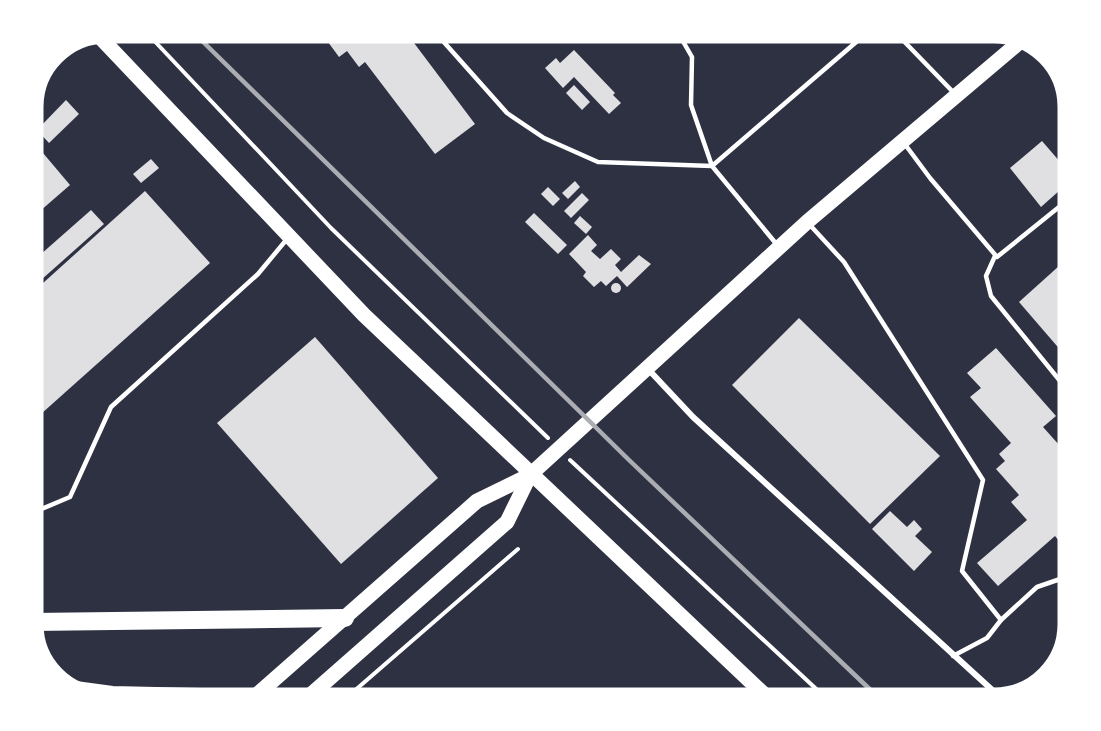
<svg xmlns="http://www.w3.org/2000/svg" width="1101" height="731" font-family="'Archivo Narrow',sans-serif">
  <rect width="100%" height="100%" fill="#2d3142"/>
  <g fill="#e0e0e3">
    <path d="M320,31h85l70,93 -40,30 -70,-92 -6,5 -12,-16 -8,6z"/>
    <path d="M574,50l41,43 -2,2 8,8 -12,11 -35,-37 -11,11 -18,-20 11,-10 4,5z"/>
    <path d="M574,85l16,17 -8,8 -16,-17z"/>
    <path d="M66,100l13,14 -30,29 -12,-13z"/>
    <path d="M1042,141l19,22 3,-3 5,6v16l-28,25 -31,-39z"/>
    <path d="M43,153l27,32 -38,33v-55z"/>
    <path d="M151,159l8,9 -18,15 -8,-9z"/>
    <path d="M575,181l5,6 -12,12 -6,-6z"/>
    <path d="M548,187l12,12 -7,7 -12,-12z"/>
    <path d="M145,191l65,72 -178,159v-129z"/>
    <path d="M582,193l7,7 -18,18 -7,-7z"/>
    <path d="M91,210l13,14 -72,64v-26z"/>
    <path d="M534,213l33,32 -9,9 -33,-32z"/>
    <path d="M580,216l12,11 -6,7 -12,-11z"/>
    <path d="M588,235l9,10 -6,6 9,8 11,-10 10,10 -6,6 6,7 18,-17 12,9 -24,23 -10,-11 -11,10 -5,-5 -7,6 -11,-11 3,-4 -17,-18z"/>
    <path d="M1069,257v103l-50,-58z"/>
    <circle cx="616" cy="288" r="5"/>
    <path d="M799,318l141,138 -70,68 -138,-139z"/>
    <path d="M315,337l123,141 -97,86 -124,-141z"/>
    <path d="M996,348l60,68 -13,11 26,29v86l-5,5 -9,-11 -57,50 -21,-23 50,-43 -16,-18 8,-7 -23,-26 9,-8 -6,-7 12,-11 -41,-46 11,-9 -14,-15z"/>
    <path d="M890,511l17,16 7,-7 8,9 -7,7 17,16 -18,19 -42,-42z"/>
  </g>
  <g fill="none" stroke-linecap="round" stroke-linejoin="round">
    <g stroke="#fff" stroke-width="4">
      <path d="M145,31l186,197 217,210"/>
      <path d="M570,460l257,239"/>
      <path d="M345,699l173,-150"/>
    </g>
    <g stroke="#fff" stroke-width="4.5">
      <path d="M434,31l73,82 37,25 54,24 114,4 -21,-61 1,-48 -15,-26"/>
      <path d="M894,31l61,63"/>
      <path d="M904,143l26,35 67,79 72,-58"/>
      <path d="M809,224l35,38 139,218 -21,91 39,49 -14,18 -34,18"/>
      <path d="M778,246l-66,-80 157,-135"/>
      <path d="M995,256l-9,20 5,20 78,96"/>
      <path d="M32,513l38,-16 41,-90 147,-133 29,-35"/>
      <path d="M1001,620l36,-33 32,-11"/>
    </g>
    <path stroke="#fff" stroke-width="6" d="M648,369l45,48 308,281"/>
    <g stroke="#fff" stroke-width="15">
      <path d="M98,35l266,280 405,384"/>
      <path d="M252,699l225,-198 53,-26 277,-253 215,-182"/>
      <path d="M306,699l201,-177 23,-47"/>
    </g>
    <g stroke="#fff" stroke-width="18">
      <path d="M32,622l313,-4"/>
      <path d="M75,690l37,5 181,4"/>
    </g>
    <path stroke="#abadb3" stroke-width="4.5" d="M192,31l437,429 251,239"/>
  </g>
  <path d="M0 0H1101V731H0ZM107 42H994A65 65 0 0 1 1059 107V624A65 65 0 0 1 994 689H107A65 65 0 0 1 42 624V107A65 65 0 0 1 107 42Z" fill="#fff" fill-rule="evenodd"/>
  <path fill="none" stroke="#fff" stroke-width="3" d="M107 42H994A65 65 0 0 1 1059 107V624A65 65 0 0 1 994 689H107A65 65 0 0 1 42 624V107A65 65 0 0 1 107 42Z"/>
</svg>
